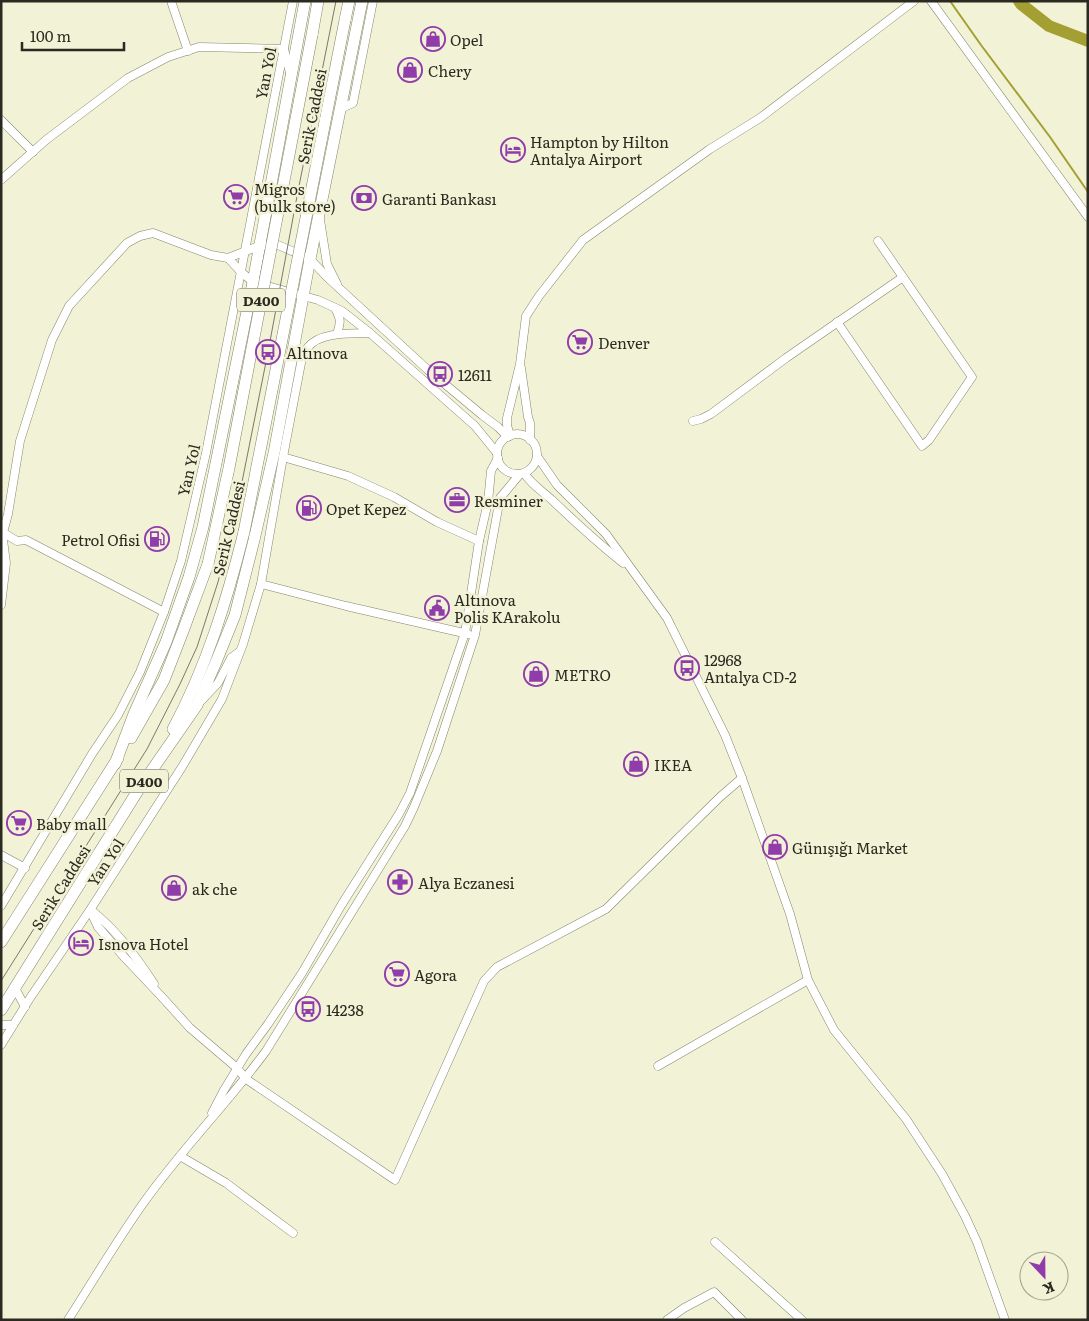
<svg xmlns="http://www.w3.org/2000/svg" width="1089" height="1321" font-family="Literata,serif">
  <rect width="100%" height="100%" fill="#f2f2d6"/>
  <g fill="none" stroke-linecap="round" stroke-linejoin="round">
    <path stroke="#a39f32" stroke-width="2" d="M950,1l31,44 69,92 38,55"/>
    <path stroke="#a39f32" stroke-width="12" d="M1019,1l2,3 28,22 39,15"/>
    <defs>
      <g id="minor">
        <path d="M171,1l17,50"/>
        <path d="M931,1l157,216"/>
        <path d="M340,109l13,-6 20,-102"/>
        <path d="M1,120l32,32"/>
        <path d="M1,180l45,-40 82,-62 40,-21 31,-10 85,2 6,24"/>
        <path d="M320,220l7,44 10,20"/>
        <path d="M228,258l13,14 12,10 65,18 24,11 28,22 105,93 22,27"/>
        <path d="M335,308c6,12 6,13 2,26"/>
        <path d="M837,322l85,124 7,-6 43,-63 -94,-136"/>
        <path d="M521,368l7,49 2,6v17"/>
        <path d="M693,421l8,-2 10,-5 75,-56 117,-81"/>
        <circle cx="517" cy="454" r="20"/>
        <path d="M510,436l-3,-11v-7l13,-54 6,-48 13,-20 44,-56 127,-91 50,-31 154,-117"/>
        <path d="M537,456l20,29 49,49 61,84 58,117 17,43 48,136 18,66 26,50 72,89 36,55 23,42 12,26 28,78"/>
        <path d="M283,457l65,19 46,21 43,25 42,19"/>
        <path d="M524,473c7,11 18,18 28,27 23,22 46,43 71,63"/>
        <path d="M2,532l15,9 9,-1 138,72"/>
        <path d="M1,534l3,-5 4,-15 12,-73 32,-101 17,-34 58,-63 13,-7 13,-3 58,22 17,3 31,-12 19,-1 32,14 17,18 101,93 54,45 16,12 10,10"/>
        <path d="M261,584l85,22 122,28"/>
        <path d="M1,605l5,-42 -4,-31"/>
        <path d="M202,700l16,-17 13,-25 8,-6"/>
        <path d="M1,855l24,13"/>
        <path d="M1,906l91,-152 26,-39 22,-43 24,-60 17,-51 25,-108 87,-452"/>
        <path d="M90,910l8,17 27,31 36,38 29,32 47,40 9,11 149,101 89,-199 13,-14 109,-58 114,-112 22,-19"/>
        <path d="M92,911c23,18 46,48 62,73"/>
        <path d="M15,988l10,19"/>
        <path d="M1,1025h12"/>
        <path d="M1,1045l29,-47 60,-88 92,-143 40,-68 21,-55 18,-60 22,-127 19,-99c2,-3 4,-8 6,-11 13,-16 44,-13 62,-14"/>
        <path d="M658,1066l150,-86"/>
        <path d="M212,1113l12,-23 22,-36 22,-30 34,-51 40,-69 57,-90 11,-21 55,-160 14,-92 9,-39 3,-31 7,-13"/>
        <path d="M180,1156l46,27 67,50"/>
        <path d="M715,1242l87,78"/>
        <path d="M68,1320c25,-39 48,-78 74,-115 38,-54 85,-101 124,-154l139,-225 9,-19 23,-56 38,-116 25,-137 20,-24"/>
        <path d="M667,1320l17,-12 30,-16 28,28"/>
      </g>
      <g id="highway">
        <path d="M345,20l4,-19"/>
        <path d="M312,35l6,-34"/>
        <path d="M173,729c33,-61 54,-129 71,-197"/>
        <path d="M131,738l33,-58 19,-49 25,-67"/>
        <path d="M115,764l19,-50 32,-72 23,-65 14,-50 50,-245 52,-281"/>
        <path d="M143,783l54,-78 19,-43 19,-47 19,-75 20,-87 36,-194 52,-258"/>
        <path d="M1,942l117,-184"/>
        <path d="M1,1010l146,-234"/>
      </g>
    </defs>
    <use href="#minor" stroke="#85856c" stroke-width="9"/>
    <use href="#highway" stroke="#85856c" stroke-width="12"/>
    <use href="#minor" stroke="#fff" stroke-width="8"/>
    <use href="#highway" stroke="#fff" stroke-width="11"/>
    <path stroke="#7a7a69" stroke-width="1" d="M1,981l146,-232 33,-65 17,-37 21,-65 17,-65 33,-165 30,-161 38,-190"/>
    <defs>
      <g id="highway-bridge">
        <path d="M244,532l101,-512"/>
        <path d="M208,564l21,-96 83,-433"/>
      </g>
    </defs>
    <use href="#highway-bridge" stroke="#85856c" stroke-width="12" stroke-linecap="butt"/>
    <use href="#highway-bridge" stroke="#fff" stroke-width="11"/>
  </g>
  <defs>
    <symbol id="shop-ring" viewBox="-11 -11 22 22"><circle r="9.5" fill="#f2f2d6" stroke="#903cab" stroke-width="1.5"/><path d="M-5-2.5h2.3a2.7 3.5 0 0 1 5.4 0H5L5.5 6h-11ZM-1.5-2.5h3a1.5 2.3 0 0 0-3 0Z" fill="#903cab"/></symbol>
    <symbol id="hotel-ring" viewBox="-11 -11 22 22"><circle r="9.5" fill="#f2f2d6" stroke="#903cab" stroke-width="1.5"/><path d="M-6-4.5h1.5V1H6V5H4.5V3h-9V5H-6ZM-4 0a1.8 1.8 0 1 1 3.6 0ZM.5 0V-2.5h3Q6-2.5 6 0Z" fill="#903cab"/></symbol>
    <symbol id="supermarket-ring" viewBox="-11 -11 22 22"><circle r="9.5" fill="#f2f2d6" stroke="#903cab" stroke-width="1.5"/><path d="M-6-5.5h2.5l.6 2H6L4.5 2H-2.5L-4.4-4H-6ZM-1.5 3.2a1.3 1.3 0 1 0 .1 0ZM3 3.2a1.3 1.3 0 1 0 .1 0Z" fill="#903cab"/></symbol>
    <symbol id="bank-ring" viewBox="-11 -11 22 22"><circle r="9.5" fill="#f2f2d6" stroke="#903cab" stroke-width="1.5"/><path d="M-6-4H6V4H-6ZM0-2.3a2.3 2.3 0 1 0 0 4.6a2.3 2.3 0 1 0 0-4.6Z" fill="#903cab"/></symbol>
    <symbol id="bus-ring" viewBox="-11 -11 22 22"><circle r="9.5" fill="#f2f2d6" stroke="#903cab" stroke-width="1.5"/><path d="M-5-6H5V4H4V6H2V4H-2V6H-4V4H-5ZM-3.5-4V0h7V-4ZM-3.5 1.2v1.5H-2V1.2ZM2 1.2v1.5H3.5V1.2Z" fill="#903cab"/></symbol>
    <symbol id="office-ring" viewBox="-11 -11 22 22"><circle r="9.5" fill="#f2f2d6" stroke="#903cab" stroke-width="1.5"/><path d="M-6-3h4V-5.5h4V-3h4V5H-6ZM-1-4.5V-3h2v-1.5ZM-6 0V1H6V0Z" fill="#903cab"/></symbol>
    <symbol id="fuel-ring" viewBox="-11 -11 22 22"><circle r="9.5" fill="#f2f2d6" stroke="#903cab" stroke-width="1.5"/><path d="M-5.5-6h7V0h2V4h1.3V-2.5L3-4.5l.8-.8L6-3V5H2.5V1h-1V6h-7ZM-4.2-4.7v3.2H.2V-4.7Z" fill="#903cab"/></symbol>
    <symbol id="civic-ring" viewBox="-11 -11 22 22"><circle r="9.5" fill="#f2f2d6" stroke="#903cab" stroke-width="1.5"/><path d="M-.6-6.5H3V-4.5H.6V-3L4-1V1h2V6H-6V1h2V-1L-.6-3ZM-1.2 2.5V6h2.4V2.5Z" fill="#903cab"/></symbol>
    <symbol id="pharmacy-ring" viewBox="-11 -11 22 22"><circle r="9.5" fill="#f2f2d6" stroke="#903cab" stroke-width="1.5"/><path d="M-2-6h4v4h4v4h-4v4h-4v-4h-4v-4h4Z" fill="#903cab"/></symbol>
  </defs>
  <g fill-rule="evenodd">
    <use href="#shop-ring" x="419" y="25" width="28" height="28"/>
    <use href="#shop-ring" x="396" y="56" width="28" height="28"/>
    <use href="#hotel-ring" x="499" y="136" width="28" height="28"/>
    <use href="#supermarket-ring" x="222" y="183" width="28" height="28"/>
    <use href="#bank-ring" x="350" y="184" width="28" height="28"/>
    <use href="#supermarket-ring" x="566" y="328" width="28" height="28"/>
    <use href="#bus-ring" x="254" y="338" width="28" height="28"/>
    <use href="#bus-ring" x="426" y="360" width="28" height="28"/>
    <use href="#office-ring" x="443" y="486" width="28" height="28"/>
    <use href="#fuel-ring" x="295" y="494" width="28" height="28"/>
    <use href="#fuel-ring" x="143" y="525" width="28" height="28"/>
    <use href="#civic-ring" x="423" y="594" width="28" height="28"/>
    <use href="#bus-ring" x="673" y="654" width="28" height="28"/>
    <use href="#shop-ring" x="522" y="660" width="28" height="28"/>
    <use href="#shop-ring" x="622" y="750" width="28" height="28"/>
    <use href="#supermarket-ring" x="5" y="809" width="28" height="28"/>
    <use href="#shop-ring" x="761" y="833" width="28" height="28"/>
    <use href="#pharmacy-ring" x="386" y="868" width="28" height="28"/>
    <use href="#shop-ring" x="160" y="874" width="28" height="28"/>
    <use href="#hotel-ring" x="67" y="929" width="28" height="28"/>
    <use href="#supermarket-ring" x="383" y="960" width="28" height="28"/>
    <use href="#bus-ring" x="294" y="995" width="28" height="28"/>
  </g>
  <g text-anchor="middle" dominant-baseline="central" stroke-width="5" stroke-linejoin="round" paint-order="stroke">
    <g fill="#f2f2d6" stroke="#666657" stroke-width="1">
      <rect x="237" y="288.5" width="48" height="23" rx="4"/>
      <rect x="120" y="769.5" width="48" height="23" rx="4"/>
    </g>
    <g font-size="14" font-weight="bold" fill="#2a2a20">
      <text x="261" y="300">D400</text>
      <text x="144" y="781">D400</text>
    </g>
    <g font-size="15" fill="#2a2a20" stroke="#f2f2d6" text-anchor="start">
      <text x="450" y="39">Opel</text>
      <text x="428" y="70">Chery</text>
      <text x="530" y="141">Hampton by Hilton<tspan x="530" dy="17">Antalya Airport</tspan></text>
      <text x="254" y="188">Migros<tspan x="254" dy="17">(bulk store)</tspan></text>
      <text x="382" y="198">Garanti Bankası</text>
      <text x="598" y="342">Denver</text>
      <text x="286" y="352">Altınova</text>
      <text x="458" y="374">12611</text>
      <text x="474" y="500">Resminer</text>
      <text x="326" y="508">Opet Kepez</text>
      <text x="140" y="539" text-anchor="end">Petrol Ofisi</text>
      <text x="454" y="599">Altınova<tspan x="454" dy="17">Polis KArakolu</tspan></text>
      <text x="704" y="659">12968<tspan x="704" dy="17">Antalya CD-2</tspan></text>
      <text x="554" y="674">METRO</text>
      <text x="654" y="764">IKEA</text>
      <text x="36" y="823">Baby mall</text>
      <text x="792" y="847">Günışığı Market</text>
      <text x="418" y="882">Alya Eczanesi</text>
      <text x="192" y="888">ak che</text>
      <text x="98" y="943">Isnova Hotel</text>
      <text x="414" y="974">Agora</text>
      <text x="326" y="1009">14238</text>
    </g>
    <g font-size="15" fill="#2a2a20" stroke="#f2f2d6">
      <text transform="translate(265 73) rotate(-79)">Yan Yol</text>
      <text transform="translate(311 116) rotate(-79)">Serik Caddesi</text>
      <text transform="translate(188 470) rotate(-77)">Yan Yol</text>
      <text transform="translate(228 528) rotate(-77)">Serik Caddesi</text>
      <text transform="translate(105 862) rotate(-57)">Yan Yol</text>
      <text transform="translate(60 887) rotate(-58)">Serik Caddesi</text>
    </g>
  </g>
  <rect width="1089" height="1321" fill="none" stroke="#2a2a20" stroke-width="5"/>
  <g transform="translate(1044 1276) rotate(158)"><circle r="24" fill="#f2f2d6" stroke="#a2a28d"/>
  <path d="M0-4L9 19L0 12L-9 19Z" fill="#903cab"/>
  <text y="-8" font-size="14" font-weight="bold" text-anchor="middle" fill="#2a2a20">K</text>
  </g>
  <path d="M22 42v8h102v-8" fill="none" stroke="#2a2a20" stroke-width="2.5"/>
  <text x="30" y="42" font-size="15" fill="#2a2a20" stroke="#f2f2d6" stroke-width="4" paint-order="stroke">100 m</text>
</svg>
